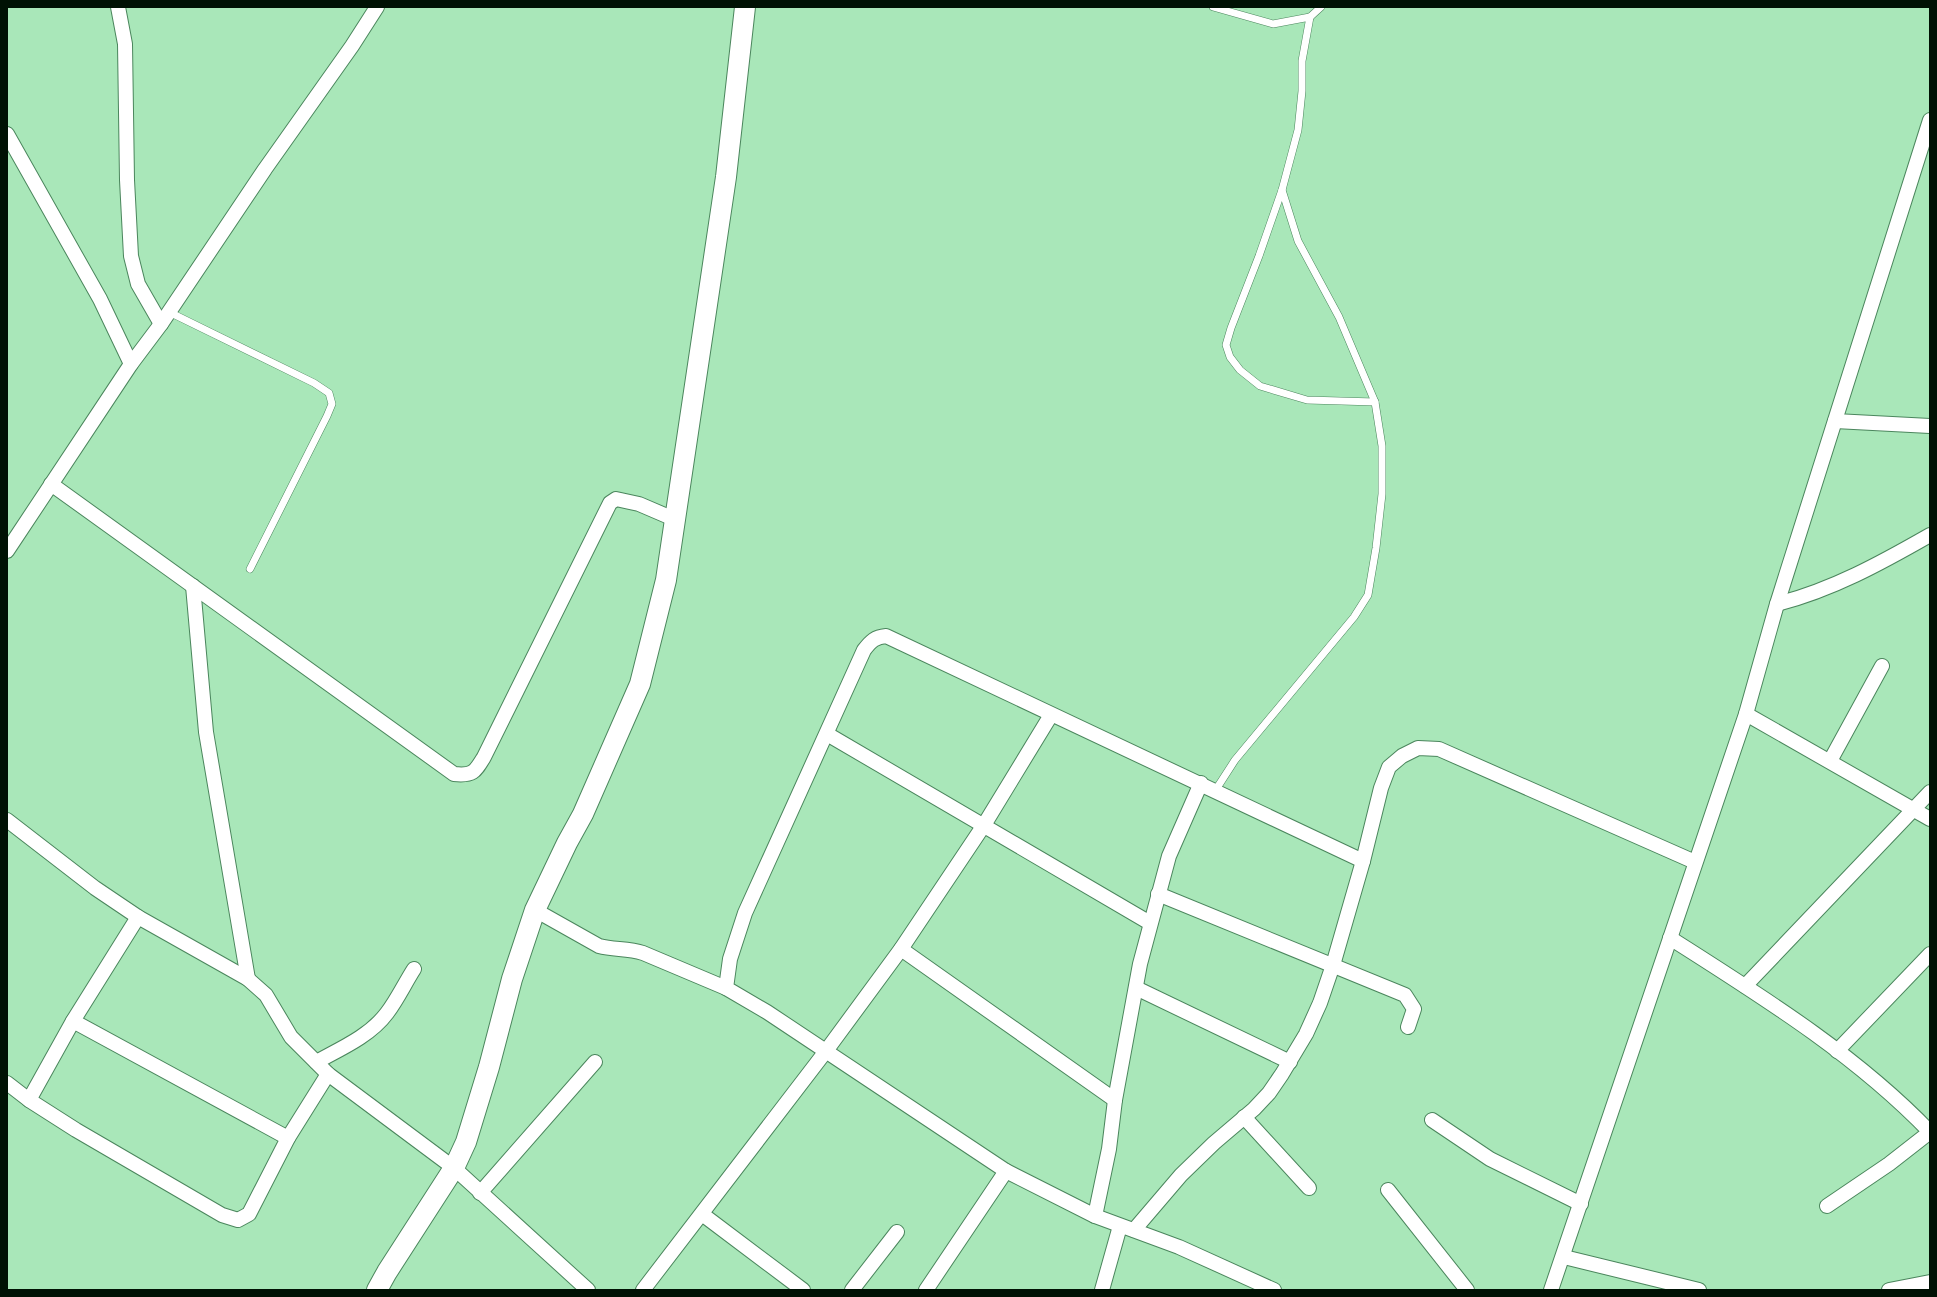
<svg xmlns="http://www.w3.org/2000/svg" width="1937" height="1297" font-family="'Source Serif 4',serif">
  <rect width="100%" height="100%" fill="#a9e7b9"/>
  <g fill="none" stroke-linecap="round" stroke-linejoin="round">
    <defs>
      <g id="lane">
        <path d="M1213,7l60,17 37,-7 -8,44v30l-4,39 -16,60 16,51 41,76 36,85 7,44v48l-6,54 -8,47 -14,22 -119,143 -20,31"/>
        <path d="M1310,17l11,-10"/>
        <path d="M1282,190l-23,66 -28,72 -5,17 4,12 10,13 20,16 47,14 68,2"/>
        <path d="M169,312l145,71 15,10 3,11 -5,12 -77,153"/>
      </g>
      <g id="street">
        <path d="M118,7l7,37 2,136 4,76 7,28 23,40"/>
        <path d="M7,134l93,165 31,65"/>
        <path d="M1835,421l95,5"/>
        <path d="M51,484l403,290c19,2 21,-2 30,-17l126,-254 6,-4 23,5 35,15"/>
        <path d="M7,551l124,-187 30,-40 104,-155 87,-123 25,-39"/>
        <path d="M193,586l13,146 42,247"/>
        <path d="M1777,604c55,-14 104,-41 153,-69"/>
        <path d="M1746,714l184,105"/>
        <path d="M827,734l323,189"/>
        <path d="M1830,761l52,-95"/>
        <path d="M7,820l88,68 43,29 110,62 18,16 25,42 37,37 126,94 134,122"/>
        <path d="M1158,894l247,101 9,14 -6,18"/>
        <path d="M535,910l64,36c15,4 29,2 44,7l83,35"/>
        <path d="M1670,938c91,58 185,116 260,194l-41,32 -62,42"/>
        <path d="M901,949l214,151"/>
        <path d="M1745,986l185,-194"/>
        <path d="M1136,988l154,74"/>
        <path d="M73,1021l215,117"/>
        <path d="M1837,1051l93,-97"/>
        <path d="M316,1062c24,-13 54,-26 71,-49 10,-13 18,-30 27,-44"/>
        <path d="M7,1083l22,17 47,30 146,85 16,5 11,-6 39,-76 40,-64"/>
        <path d="M29,1100l44,-79 65,-104"/>
        <path d="M1244,1117l65,71"/>
        <path d="M1432,1120l58,39 91,45"/>
        <path d="M1388,1190l79,100"/>
        <path d="M480,1193l115,-131"/>
        <path d="M702,1214l101,76"/>
        <path d="M1095,1216l14,-67 6,-49 25,-136 29,-108 32,-73"/>
        <path d="M1134,1230l47,-55 33,-32 40,-34 15,-16 13,-19 24,-40 14,-31 13,-38 30,-104 18,-73 8,-21 13,-11 16,-8 21,1 256,113"/>
        <path d="M1564,1257l135,33"/>
        <path d="M643,1290l183,-239 75,-102 83,-124 67,-110"/>
        <path d="M852,1290l45,-58"/>
        <path d="M926,1290l80,-119"/>
        <path d="M1102,1290l18,-64"/>
        <path d="M1274,1290l-95,-43 -84,-31 -89,-45 -239,-159 -41,-24 4,-29 15,-46 119,-263c7,-9 11,-13 22,-14l477,225"/>
        <path d="M1551,1290l195,-576 31,-110 153,-484"/>
        <path d="M1889,1290l41,-8"/>
      </g>
      <path id="secondary" d="M377,1290l10,-18 67,-104 12,-26 23,-75 23,-88 23,-69 32,-67 16,-29 57,-130 26,-104 60,-403 19,-170"/>
    </defs>
    <use href="#lane" stroke="#4b865d" stroke-width="8"/>
    <use href="#street" stroke="#4b865d" stroke-width="16"/>
    <use href="#secondary" stroke="#4b865d" stroke-width="22"/>
    <use href="#lane" stroke="#fff" stroke-width="7"/>
    <use href="#street" stroke="#fff" stroke-width="14"/>
    <use href="#secondary" stroke="#fff" stroke-width="20"/>
  </g>
  <rect width="1937" height="1297" fill="none" stroke="#001104" stroke-width="16"/>
</svg>
